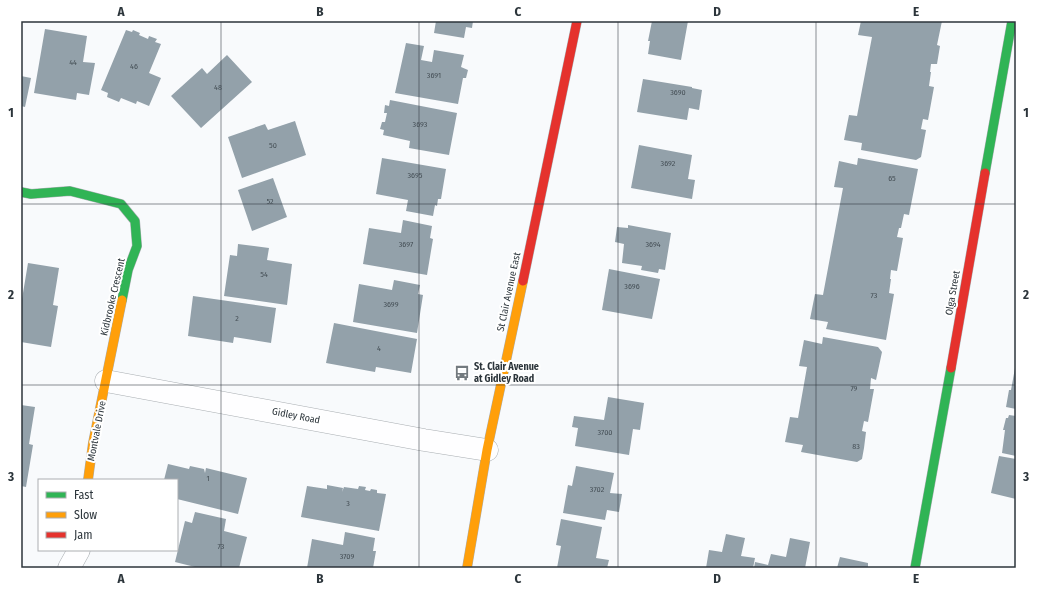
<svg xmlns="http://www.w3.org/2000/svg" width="1037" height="589" font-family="'Fira Sans Condensed',sans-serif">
  <rect width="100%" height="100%" fill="#f8fafc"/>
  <g fill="#93a1aa">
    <path d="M436,21h37l-1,7 -6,-1 -2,11 -30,-5z"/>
    <path d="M652,21h36l-7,39 -33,-6 2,-13h-2z"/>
    <path d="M861,21h81l-5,24 3,1 -3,18h-6l-1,8h1l-2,14 5,1 -6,33 -5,-1 -2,10 5,1 -5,27 -5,3 -55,-10 1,-7 -18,-3 5,-25 8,1 15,-79 -14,-2z"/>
    <path d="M45,29l42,7 -4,26 12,1 -6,32 -12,-2 -1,7 -42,-7z"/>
    <path d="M126,30l6,2 1,-2 7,3 -1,2 9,4 1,-3 8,3 -2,3 6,2 -12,29 12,5 -12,28 -12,-5 -1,3 -15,-6 -2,4 -12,-5 1,-4 -7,-3z"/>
    <path d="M406,43l18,3 -3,14 11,2 2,-12 30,5 -3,12 7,3 -2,8h-3l-5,26 -63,-11z"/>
    <path d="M227,55l25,27 -51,46 -30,-32 31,-28 5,6z"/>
    <path d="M21,76l10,2 -6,29 -4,-1z"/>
    <path d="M643,79l49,8v1l10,2 -3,20 -10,-2 -2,12 -50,-8z"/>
    <path d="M390,100l67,13 -8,42 -40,-7 1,-7 -27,-6 1,-5 -4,-1 2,-7h3l2,-9h-3l1,-8 4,1z"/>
    <path d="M295,121l11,34 -64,23 -14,-41 37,-13 3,6z"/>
    <path d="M639,145l53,10 -4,24 7,1 -3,19 -61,-11z"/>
    <path d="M382,158l64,11 -5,30h-3l-1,7 -2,-1 -2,11 -27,-5 2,-11 -32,-6z"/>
    <path d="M858,158l60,11 -9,46 -5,-1 -3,14h-2l-2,9 6,1 -6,33 -6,-1 -1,9h1l-2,14 5,1 -8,46 -60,-11 2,-7 -18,-3 5,-25 8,1 20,-107 -9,-1 5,-26 18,4z"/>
    <path d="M273,178l14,39 -35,14 -14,-41z"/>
    <path d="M403,220l29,6 -2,12 3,1 -6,36 -64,-11 6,-36 32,5z"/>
    <path d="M628,225l43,8 -6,37 -6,-1 -1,4 -17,-3 1,-4 -20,-3 2,-19 -9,-2 2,-15 11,1z"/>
    <path d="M238,244l31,4 -2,12 25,4 -5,41 -63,-9 6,-41 7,1z"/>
    <path d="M28,263l31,5 -6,37 5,1 -7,41 -30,-5v-37z"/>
    <path d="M609,269l51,10 -8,40 -50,-9z"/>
    <path d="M394,280l26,5 -2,9 5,1 -6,38 -64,-11 6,-38 33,6z"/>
    <path d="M193,296l83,12 -5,35 -37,-6 -1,6 -45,-7z"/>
    <path d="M334,323l83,16 -6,34 -35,-6 -1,5 -49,-9z"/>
    <path d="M823,337l55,10 4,5 -6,28 -5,-2 -1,11h4l-6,33 -4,-1 -2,10 4,1 -2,16 -2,11 -5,3 -56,-10 2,-7 -18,-3 5,-25 8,1 9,-51 -8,-1 5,-26 18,4z"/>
    <path d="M1015,368h1v41l-10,-2 3,-17h2z"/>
    <path d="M608,397l36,6 -4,27 -7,-1 -4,26 -54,-9 3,-18 -6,-1 2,-11 30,4z"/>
    <path d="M21,405l14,2 -6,37 4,1 -7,42 -5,-1z"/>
    <path d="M1009,415l7,1v40l-14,-3 3,-23h-2l3,-12h2z"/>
    <path d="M999,456l17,3v40l-25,-6z"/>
    <path d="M168,464l21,5 1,-3 14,3 1,4 1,-5 41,10 -9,36 -61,-15v-19h-13z"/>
    <path d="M576,466l38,7 -4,20 12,1 -3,18 -12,-2 -2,10 -42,-7 5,-28 4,1z"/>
    <path d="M327,485l16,3 -1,4 2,-5 14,2 1,-3 7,1 -1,3 5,1 1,-2 6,1v3l9,1 -7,37 -78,-14 6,-31 20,3z"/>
    <path d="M195,512l31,7 -2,12 23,6 -8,31h-40l-24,-6 10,-41 7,2z"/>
    <path d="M561,519l41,8 -6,31 13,2 -2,8h-50l4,-22 -5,-1z"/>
    <path d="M345,532l30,6 -2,13h3l-3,17h-66l5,-29 31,6z"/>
    <path d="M726,534l19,4 -4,18 14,2 -2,10h-47l3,-18 13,2z"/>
    <path d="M790,538l20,4 -5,26h-51l1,-6 13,3 3,-11 15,3z"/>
    <path d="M840,557l28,6v5h-31z"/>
  </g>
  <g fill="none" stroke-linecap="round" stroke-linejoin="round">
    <defs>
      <g id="street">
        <path d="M106,381l318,59 63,10"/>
        <path d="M69,568l10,-18"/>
      </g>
      <g id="fast">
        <path d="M985,173l27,-152"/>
        <path d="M21,192l10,2 39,-3 51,13 14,17 2,25 -9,24 -6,30"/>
        <path d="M915,568l36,-200"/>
      </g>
      <g id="slow">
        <path d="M88,480l5,-37 29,-143"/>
        <path d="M467,568l20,-118 36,-169"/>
      </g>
      <g id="jam">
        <path d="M523,281l54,-260"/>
        <path d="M951,368l34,-195"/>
      </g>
    </defs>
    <use href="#street" stroke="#a9aeb2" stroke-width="23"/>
    <use href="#fast" stroke="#a9aeb2" stroke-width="10"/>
    <use href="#slow" stroke="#a9aeb2" stroke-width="10"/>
    <use href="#jam" stroke="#a9aeb2" stroke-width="10"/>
    <use href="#street" stroke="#fefeff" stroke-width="22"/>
    <use href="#fast" stroke="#30b455" stroke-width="9"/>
    <use href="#slow" stroke="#ff9f0a" stroke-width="9"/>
    <use href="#jam" stroke="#e5322d" stroke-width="9"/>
  </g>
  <path fill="none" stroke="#2c353b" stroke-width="1" stroke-opacity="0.55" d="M221,21v547M419,21v547M618,21v547M816,21v547M21,204h995M21,385h995"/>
  <defs>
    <symbol id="bus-bare" viewBox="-9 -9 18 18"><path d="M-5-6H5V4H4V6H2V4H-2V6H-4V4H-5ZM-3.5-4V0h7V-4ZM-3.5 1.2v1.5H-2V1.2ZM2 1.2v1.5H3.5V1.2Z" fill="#737a7f" stroke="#fff" stroke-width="2.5" paint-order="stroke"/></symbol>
  </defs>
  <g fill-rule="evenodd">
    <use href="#bus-bare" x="451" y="362" width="22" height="22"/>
  </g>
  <g text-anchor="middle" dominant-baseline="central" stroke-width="4" stroke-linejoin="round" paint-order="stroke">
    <g font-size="8" fill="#465057">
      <text x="73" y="62">44</text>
      <text x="134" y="66">46</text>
      <text x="434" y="75">3691</text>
      <text x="218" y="87">48</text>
      <text x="678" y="92">3690</text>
      <text x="420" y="124">3693</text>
      <text x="273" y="145">50</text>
      <text x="668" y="163">3692</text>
      <text x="415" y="175">3695</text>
      <text x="892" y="178">65</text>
      <text x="270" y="201">52</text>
      <text x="406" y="244">3697</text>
      <text x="653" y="244">3694</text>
      <text x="264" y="274">54</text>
      <text x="632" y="286">3696</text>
      <text x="874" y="295">73</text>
      <text x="391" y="304">3699</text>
      <text x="237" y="318">2</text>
      <text x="379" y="348">4</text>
      <text x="854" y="388">79</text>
      <text x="605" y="432">3700</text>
      <text x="856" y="446">83</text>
      <text x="208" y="478">1</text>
      <text x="597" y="489">3702</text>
      <text x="348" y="503">3</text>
      <text x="221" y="546">73</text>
      <text x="347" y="556">3709</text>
    </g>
    <g font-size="10" fill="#2c353b" stroke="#fff">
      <text transform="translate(509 292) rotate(-78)">St Clair Avenue East</text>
      <text transform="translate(953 293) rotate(-80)">Olga Street</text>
      <text transform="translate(113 297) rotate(-77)">Kidbrooke Crescent</text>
      <text transform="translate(296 416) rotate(11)">Gidley Road</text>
      <text transform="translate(97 431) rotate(-79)">Montvale Drive</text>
    </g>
    <g font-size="10" font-weight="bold" fill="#2c353b" stroke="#fff" text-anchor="start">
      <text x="474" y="367">St. Clair Avenue<tspan x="474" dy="12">at Gidley Road</tspan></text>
    </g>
  </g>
  <rect width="1037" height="589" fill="none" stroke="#ffffff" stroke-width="44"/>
  <rect x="38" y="479" width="140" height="72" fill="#ffffff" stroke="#abaeb1"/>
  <rect x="46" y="492" width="20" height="6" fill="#30b455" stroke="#abaeb1"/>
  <text x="74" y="499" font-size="12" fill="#2c353b">Fast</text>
  <rect x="46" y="512" width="20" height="6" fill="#ff9f0a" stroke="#abaeb1"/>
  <text x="74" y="519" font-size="12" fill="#2c353b">Slow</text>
  <rect x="46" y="532" width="20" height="6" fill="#e5322d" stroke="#abaeb1"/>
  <text x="74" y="539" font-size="12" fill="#2c353b">Jam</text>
  <rect x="22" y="22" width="993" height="545" fill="none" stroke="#2c353b" stroke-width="1.5"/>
  <g font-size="13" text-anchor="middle" font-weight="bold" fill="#2c353b">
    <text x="121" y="16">A</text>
    <text x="320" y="16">B</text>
    <text x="518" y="16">C</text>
    <text x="717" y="16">D</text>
    <text x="916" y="16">E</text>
    <text x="11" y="117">1</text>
    <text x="1026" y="117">1</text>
    <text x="11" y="299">2</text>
    <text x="1026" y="299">2</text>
    <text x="11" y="481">3</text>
    <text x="1026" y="481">3</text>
    <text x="121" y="583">A</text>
    <text x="320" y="583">B</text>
    <text x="518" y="583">C</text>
    <text x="717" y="583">D</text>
    <text x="916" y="583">E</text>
  </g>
</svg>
